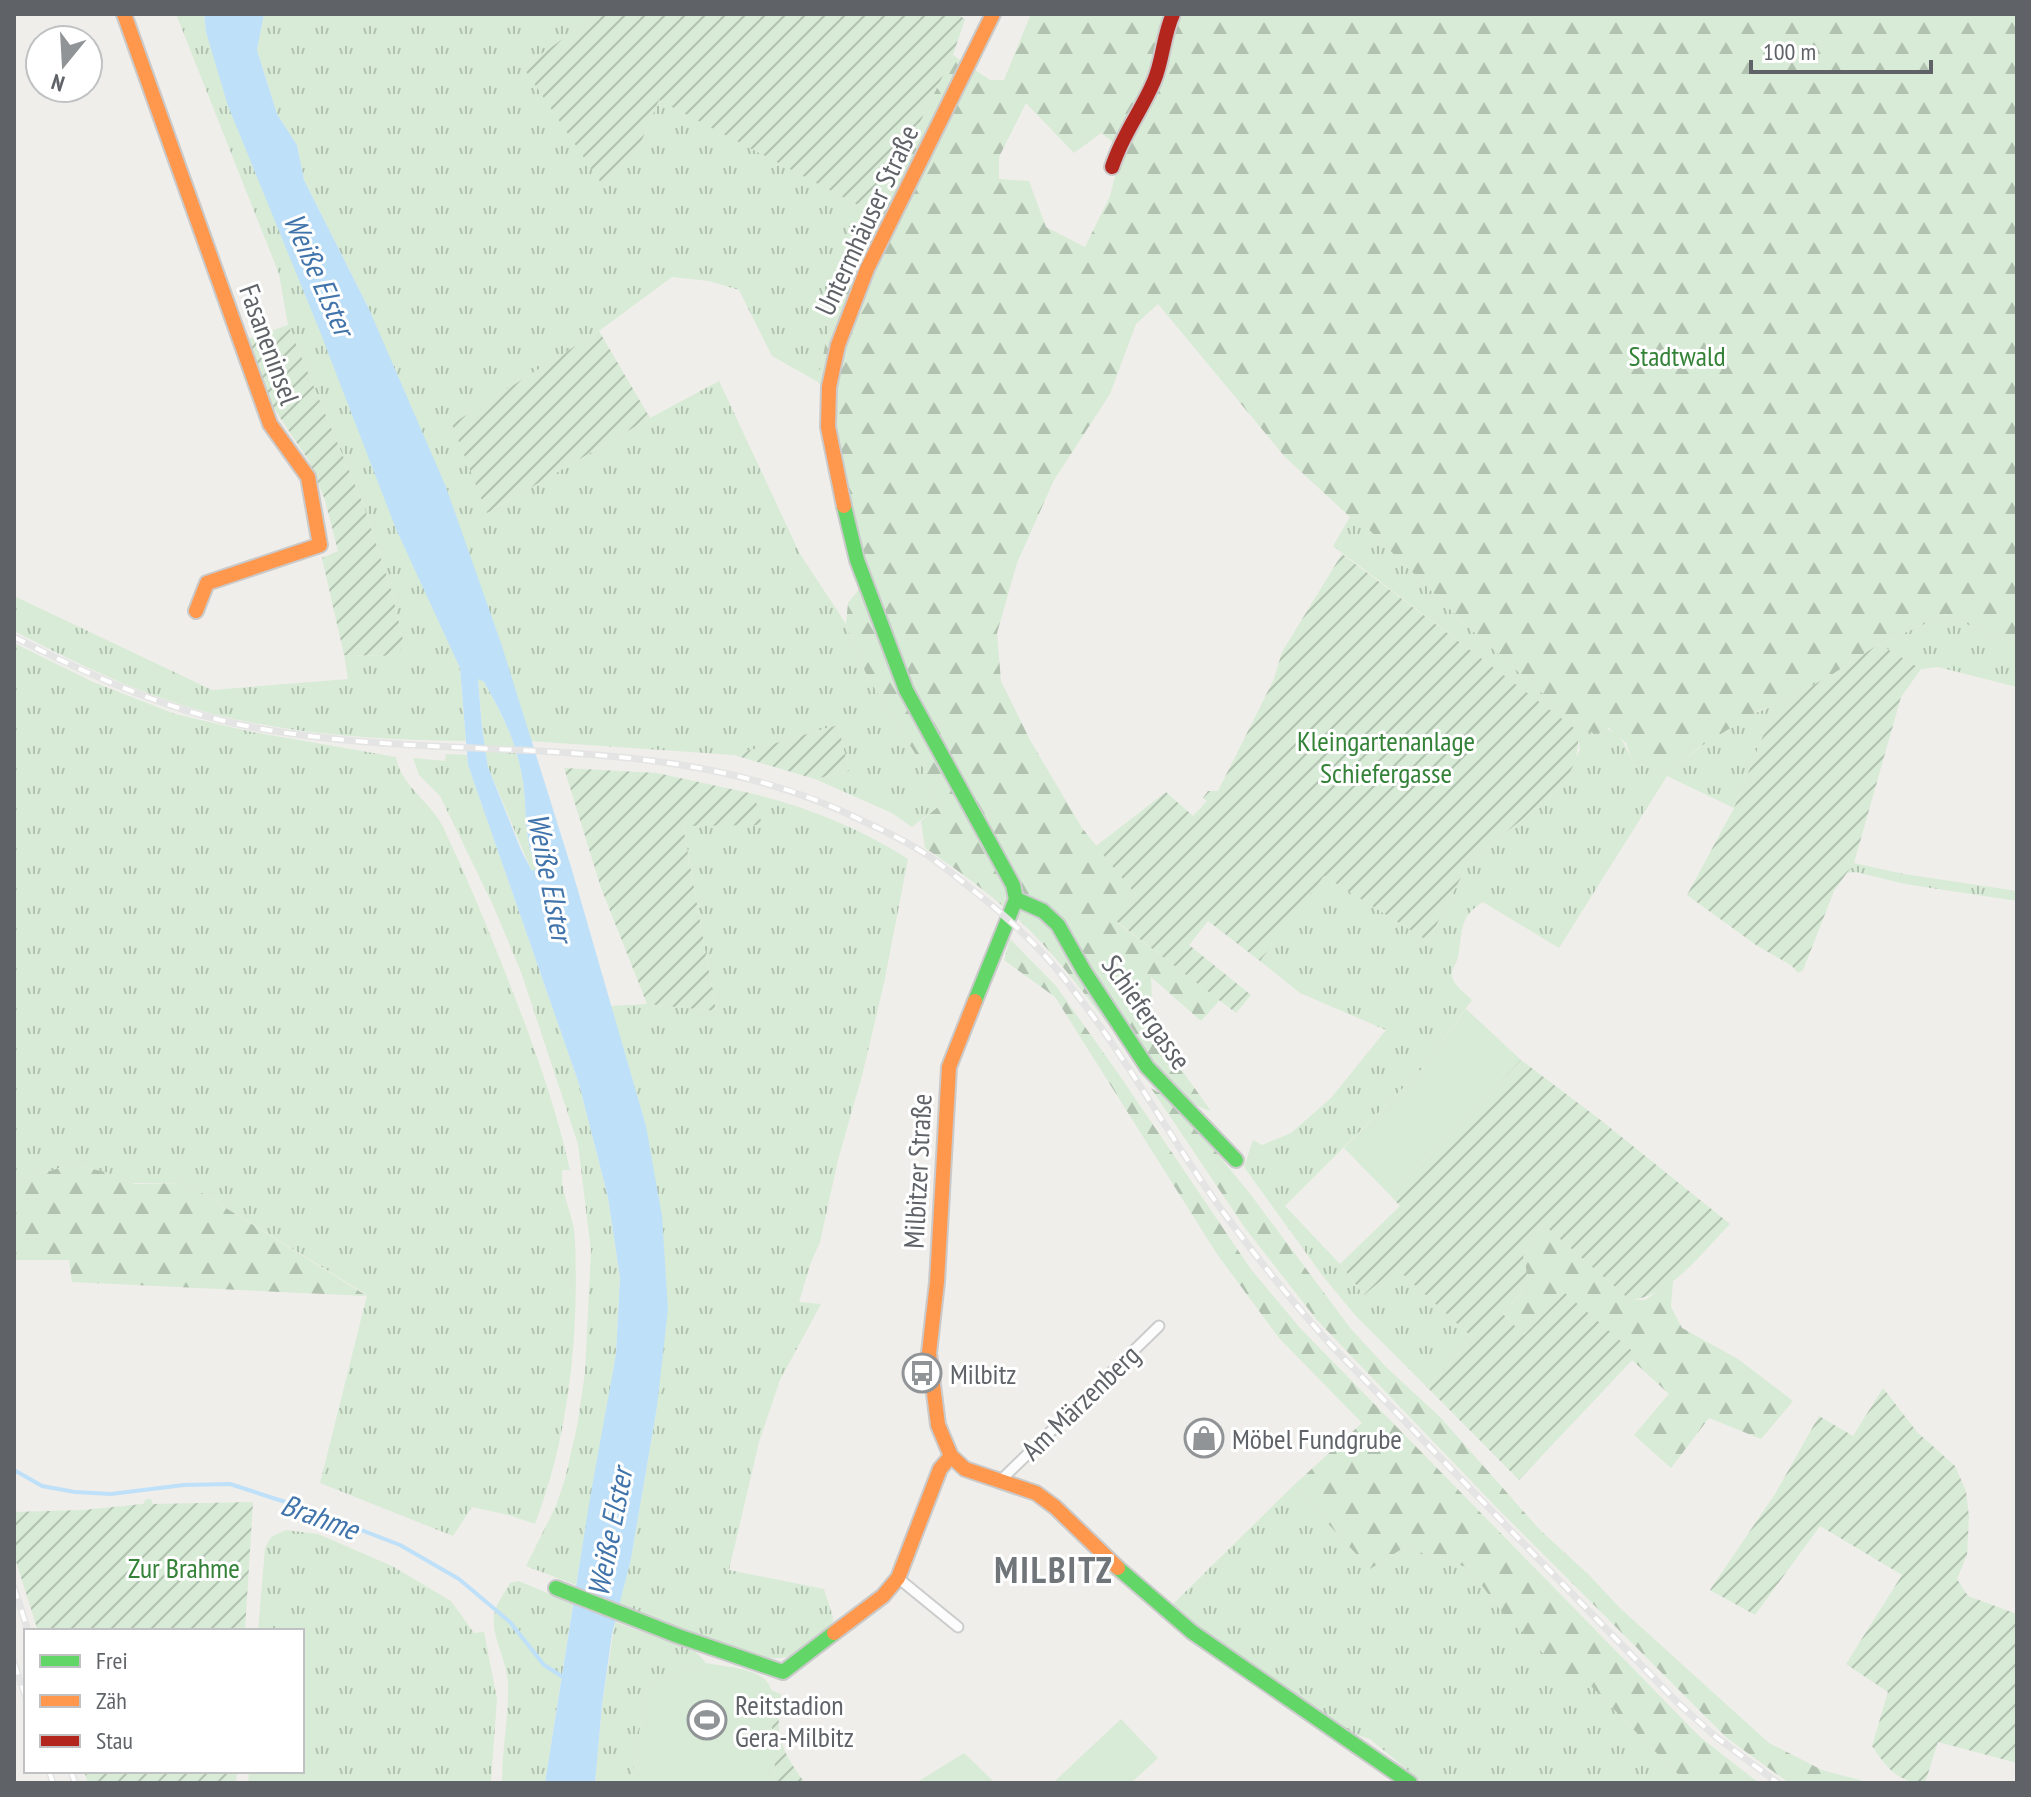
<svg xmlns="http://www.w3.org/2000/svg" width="2031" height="1797" font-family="'PT Sans Narrow',sans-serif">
  <defs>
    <pattern id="grass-tufts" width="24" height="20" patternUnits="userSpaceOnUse" patternTransform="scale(2)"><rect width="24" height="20" fill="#d8ebd6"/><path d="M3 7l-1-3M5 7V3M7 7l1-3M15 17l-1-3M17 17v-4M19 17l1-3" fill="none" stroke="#b2c2b1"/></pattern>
    <pattern id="forest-firs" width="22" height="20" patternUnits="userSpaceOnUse" patternTransform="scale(2)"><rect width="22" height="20" fill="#d8ebd6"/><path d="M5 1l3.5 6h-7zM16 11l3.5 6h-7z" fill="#b2c2b1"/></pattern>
    <pattern id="garden-furrows" width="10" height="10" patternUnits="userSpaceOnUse" patternTransform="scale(2)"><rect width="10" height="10" fill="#d8ebd6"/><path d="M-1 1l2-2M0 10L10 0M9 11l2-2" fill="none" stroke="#b2c2b1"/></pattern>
  </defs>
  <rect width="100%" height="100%" fill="#efeeea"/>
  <g fill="url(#grass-tufts)">
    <path d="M176,14h28l2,18 254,636 6,73c-98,-1 -203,-8 -296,-40 -54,-18 -105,-44 -156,-70v-35l198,94 136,-11 -4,-24 54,1 5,-16 -12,-51 -28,-85 -75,-179 -9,-51z"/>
    <path d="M264,14h334l-75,53 118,75 18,-43 216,115 -46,110 -11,58 -46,-26 -33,-66 -30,-9 -37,-4 -73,54 -142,90 37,88 156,-91 69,-37 81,173 46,70 21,52 54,87 18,43 -27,21 -20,-14 -77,-34 34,-8 -11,-46 -104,30 -204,-14 -161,-432 -65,-129 -7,-35 -20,-31 -20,-64z"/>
    <path d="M1350,517l7,1 107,105 117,105c35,0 36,0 51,32l35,15c31,-27 68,-58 108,-69l-41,102 -67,-32 -108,172 -76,-46c-25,15 -20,30 -25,55 -1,6 -7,13 -6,18 0,9 14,19 20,25l-50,69 -137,137 55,58 23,30 32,-27 77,70 -45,50 -72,-72 -33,-40 -78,-108 9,-27 9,5 29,-12 40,-35 55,-68 -86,-37 -40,-32 63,-86 105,66 41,-79 87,-70 24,-42 -3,-19 -244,-185z"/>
    <path d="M1945,615l72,30v42l-79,-20 -17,2 -42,-25z"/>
    <path d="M14,643l79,39 82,32 77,18 144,25c4,28 35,45 47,70 21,44 40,89 58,135 27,68 53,136 69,208h-8c-2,25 13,46 13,71 4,94 -6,194 -40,283l-26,-9 -37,-8 -19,29 -133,-53 47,-188 -181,-112h-54l-27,-11 -33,-8 -58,18z"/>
    <path d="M478,678l6,4c19,33 33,61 39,100 3,20 2,42 6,63 1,9 6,15 7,24l-4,3 -44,-105 -6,-39z"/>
    <path d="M446,754l21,1 1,10 111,319 29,113 12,81 -4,76 -40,231 -50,-19 30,-60 9,-27 12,-52 8,-54 6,-122 -13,-107 -57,-172 -28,-67 -53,-109 -21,-21 -6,-17 32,3z"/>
    <path d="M754,794c55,14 105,34 154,65l-24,124 -21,89 -25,88 -18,82 -9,20 -12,40 22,2 -41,76 -21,62 -30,128 95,19 9,28 -1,12c-13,10 -26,22 -42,27 -38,13 -133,-34 -171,-51l12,-46 26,-152 -11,-281 -36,-120 37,-2 69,7 -33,-186h78z"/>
    <path d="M1854,863l50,11 113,17v10l-112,-17 -49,-12 -11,1z"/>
    <path d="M1293,1486l77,83 35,-22 64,21 31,42 92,77 83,85 17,11h-269l-53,-44 -19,-6 -137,-92 -43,-35z"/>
    <path d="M286,1530l32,4 74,32 59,35 23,32 10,-1 13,67 -6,84h-243l1,-12h53v-140h-44l7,-83 6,-11z"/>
    <path d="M519,1581l54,23 -28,179h-43c0,-33 7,-68 6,-100 -1,-22 -17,-49 -14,-66 1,-12 10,-23 16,-34z"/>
    <path d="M615,1622l81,30 10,11 -59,22 -16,98h-36l7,-78z"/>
  </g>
  <g fill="url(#forest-firs)" fill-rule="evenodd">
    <path d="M1031,14h986v631l-72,-30 -66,29 -46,30 -58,32 -15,4 -62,38 -31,27 -35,-15 -6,-17 -17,-15 -13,6 -15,-6 -117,-105 -107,-105 -7,-1 -65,-60 -127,-153 -22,20 -26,70 -56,86 -37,83 -20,70 4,48 29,59 52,88 54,67 -20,27 104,78 -19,21 -50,-44 2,53 58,81c-30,-7 -57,-47 -75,-71h-16c-32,-41 -63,-85 -101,-120 -29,-26 -61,-50 -94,-72l-4,-27 18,-15 -18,-43 -54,-87 -21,-52 2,-21 20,-25 -31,-134 -1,-39 -18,-23 11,-58 46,-110 78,-159 37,25h14zM1026,103l48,50 27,-20 21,16 -12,47 -25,51 -39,-20 -17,-46 -30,-2v-22z"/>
    <path d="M1010,939l46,47 64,90 130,192 50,60 400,409 59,46h-67l-17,-11 -83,-85 -22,-6 -70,-71 -31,-42 -64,-21 -35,22 -77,-83 69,-63 -83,-85 -62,-84 -162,-257 -51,-37z"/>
    <path d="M1151,1088l15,9 32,33 53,65 100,134 35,38 54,50 99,112 50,46 32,34 148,134 53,27 49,13h-82l-62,-45 -232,-232 -178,-186 -72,-92z"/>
    <path d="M72,1164l33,8 30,12 51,-1 181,113 -295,-14 -3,-22h-55v-78z"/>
    <path d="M1543,1224l86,75 16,1 28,-19 -2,26 11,21 56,31 55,42 -32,38 -52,-21 -38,50 -37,-33 35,-41 -37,-34 5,-5 -113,-19 -21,-23c18,-19 29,-29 20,-57z"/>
  </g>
  <g fill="#d8ebd6">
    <path d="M1466,1009l55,51 -131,135 -46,-47 78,-79z"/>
    <path d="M706,1663c19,4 61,5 65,27l7,3 -6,34 4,56h-145l16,-98z"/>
    <path d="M1121,1719l37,39 -27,25h-78z"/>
    <path d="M964,1753l31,30h-80l4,-2z"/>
  </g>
  <g fill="url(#garden-furrows)">
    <path d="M598,14h358l9,5 -12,36 -78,159 -216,-114 -18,42 -36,47 -82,-122z"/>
    <path d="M288,325l75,179 28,85 12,51 -4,16 -55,-1 -22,-97 16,-7 -13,-51 -16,-39 -40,-60 -21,-62z"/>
    <path d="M599,331l51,87 -163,95 -35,-89z"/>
    <path d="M1342,554l236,177c2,24 -6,43 -22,61l-87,70 -41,79 -104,-65 -64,85 -52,-40 -19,24 62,50 -15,18 -120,-92 20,-26 -40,-49 70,-54 27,24 14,-15 -4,-3 5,-7h10l56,-112 8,-27z"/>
    <path d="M1879,644l42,25 -20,28 -47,166 -20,28 -31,79 -5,3 -6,-7 -36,-21 -69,-50 47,-87 41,-102 58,-32z"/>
    <path d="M838,725l11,46 -34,8 -81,-24z"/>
    <path d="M564,768l93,5 97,21 8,31 -79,1 33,185 -69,-7 -46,-116z"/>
    <path d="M1521,1060l77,58 132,106c-26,26 -63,77 -101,75l-86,-75 -20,32c10,29 -3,36 -20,58l21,21 41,-42 72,62 -118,125 -92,-93 45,-50 -76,-69 -32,27 -24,-31 60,-58 -10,-11z"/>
    <path d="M1883,1388l34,44 38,34 11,25 3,26 -2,38 -10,24 11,17 49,18v149l-79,-21 -13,41c-27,0 -39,-16 -53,-37l16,-54 -42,-28 56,-89 -82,-49 -65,89 -45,-25 65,-96 44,-78 34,20z"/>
    <path d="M146,1499h5l2,5 100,-2 -8,129h-207l-24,-76v-43l69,-2 60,-6z"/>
    <path d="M778,1693l3,1c-6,43 -1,54 24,89h-29l-4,-56z"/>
    <path d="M84,1771h153l-1,12h-148z"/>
  </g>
  <path fill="#bfe0f9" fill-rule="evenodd" d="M204,14h60l-7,36 20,64 20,31 7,35 65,129 77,178 55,156 71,227 74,256 16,90 6,93 -11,98 -26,152 -19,75 -10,71 -7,78h-50l45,-285 26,-144 4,-76 -12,-81 -29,-113 -111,-319 -8,-97 -64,-139 -77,-200 -91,-223 -22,-74zM478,679l6,3c19,33 33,61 39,100 3,20 2,42 6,63 1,8 6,15 7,24l-4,2 -11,-21 -33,-83 -6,-39z"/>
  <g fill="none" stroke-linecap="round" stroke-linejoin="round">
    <path stroke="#bfe0f9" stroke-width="4" d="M14,1470l28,16 33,6 36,2 73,-9 46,-1 74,24 96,37 59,34 51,43 34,43 19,12"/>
    <defs>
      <g id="street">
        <path d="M1002,1479l157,-153"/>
        <path d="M898,1578l60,49"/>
      </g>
      <g id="fast">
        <path d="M844,506l13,54 49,130 107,195 3,14 -41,102"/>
        <path d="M1016,899l27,12 15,14 26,46 63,96 89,93"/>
        <path d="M1118,1568l74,64 218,151"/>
        <path d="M556,1588l122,48 105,36 51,-39"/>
      </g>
      <g id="slow">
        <path d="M124,14l146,410 38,53 12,68 -113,38 -11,28"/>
        <path d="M844,506l-16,-79 1,-40 9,-42 29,-76 126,-255"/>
        <path d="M975,1001l-26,66 -12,215 -8,71 9,72 13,31 14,13 71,24 19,14 63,61"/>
        <path d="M834,1633l49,-37 15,-18 42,-109 11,-13"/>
      </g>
      <path id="jam" d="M1112,167c11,-34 29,-55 42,-86 9,-21 9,-45 19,-67"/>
    </defs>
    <use href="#street" stroke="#cbcccc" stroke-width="13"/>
    <use href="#fast" stroke="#cacacb" stroke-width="18"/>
    <use href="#slow" stroke="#cacacb" stroke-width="18"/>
    <use href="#jam" stroke="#cacacb" stroke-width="18"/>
    <use href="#street" stroke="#fdfcfc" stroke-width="9"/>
    <use href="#fast" stroke="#63d668" stroke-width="14"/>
    <use href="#slow" stroke="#ff974d" stroke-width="14"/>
    <use href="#jam" stroke="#b3261e" stroke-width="14"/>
    <defs>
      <g id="rail">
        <path d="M14,637c81,41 163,78 254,93 200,34 407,-3 595,91 24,11 49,23 70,38 46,35 94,72 130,118 52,64 93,136 139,205 39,57 82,110 128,162l348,359 38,34 62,46"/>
        <path d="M14,1587l14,44"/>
        <path d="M14,1663l12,35"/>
        <path d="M49,1771l4,12"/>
        <path d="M71,1771l4,12"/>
      </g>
    </defs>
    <use href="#rail" stroke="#e4e4e4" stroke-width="7"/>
    <use href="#rail" stroke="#fff" stroke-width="4" stroke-dasharray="12" stroke-linecap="butt"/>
  </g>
  <defs>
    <symbol id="bus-ring" viewBox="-11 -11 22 22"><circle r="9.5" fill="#fff" stroke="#919496" stroke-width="1.5"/><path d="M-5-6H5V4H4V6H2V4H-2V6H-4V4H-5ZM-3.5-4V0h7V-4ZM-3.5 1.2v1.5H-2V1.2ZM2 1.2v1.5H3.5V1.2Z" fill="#919496"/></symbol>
    <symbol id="shop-ring" viewBox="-11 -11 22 22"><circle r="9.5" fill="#fff" stroke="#919496" stroke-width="1.5"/><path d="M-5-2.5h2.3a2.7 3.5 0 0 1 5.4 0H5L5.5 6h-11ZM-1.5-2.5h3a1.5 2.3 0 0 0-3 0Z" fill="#919496"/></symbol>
    <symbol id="stadium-ring" viewBox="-11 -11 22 22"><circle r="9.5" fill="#fff" stroke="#919496" stroke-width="1.5"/><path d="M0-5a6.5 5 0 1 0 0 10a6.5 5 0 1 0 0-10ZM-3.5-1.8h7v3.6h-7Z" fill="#919496"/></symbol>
  </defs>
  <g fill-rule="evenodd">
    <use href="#bus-ring" x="900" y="1351" width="44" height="44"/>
    <use href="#shop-ring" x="1182" y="1416" width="44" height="44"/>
    <use href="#stadium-ring" x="685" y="1698" width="44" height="44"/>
  </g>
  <g text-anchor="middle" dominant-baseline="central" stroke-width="6" stroke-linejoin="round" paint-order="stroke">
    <g font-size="28" fill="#5f6368" stroke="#fff">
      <text transform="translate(866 220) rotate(-65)">Untermhäuser Straße</text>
      <text transform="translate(270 344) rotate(70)">Fasaneninsel</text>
      <text transform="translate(1147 1012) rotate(55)">Schiefergasse</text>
      <text transform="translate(917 1171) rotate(-87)">Milbitzer Straße</text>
      <text transform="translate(1080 1402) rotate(-44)">Am Märzenberg</text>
    </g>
    <g font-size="28" fill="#348238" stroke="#fff">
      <text x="1677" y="355">Stadtwald</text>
      <text x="1386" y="740">Kleingartenanlage<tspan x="1386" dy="32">Schiefergasse</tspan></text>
      <text x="184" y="1567">Zur Brahme</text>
    </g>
    <g font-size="28" fill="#5f6368" stroke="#fff" text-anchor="start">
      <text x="950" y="1373">Milbitz</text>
      <text x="1232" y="1438">Möbel Fundgrube</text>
      <text x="735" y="1704">Reitstadion<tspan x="735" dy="32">Gera-Milbitz</tspan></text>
    </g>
    <g font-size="30" font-style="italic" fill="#4174aa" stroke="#fff">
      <text transform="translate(320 274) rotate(66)">Weiße Elster</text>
      <text transform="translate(551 877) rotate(79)">Weiße Elster</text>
      <text transform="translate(320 1516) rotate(20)">Brahme</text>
      <text transform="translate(609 1532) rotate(-79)">Weiße Elster</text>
    </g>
    <g font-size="36" font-weight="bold" letter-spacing="2" fill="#70757a" stroke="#fff">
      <text x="1054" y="1569">MILBITZ</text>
    </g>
  </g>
  <rect width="2031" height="1797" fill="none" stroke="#5f6368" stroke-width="32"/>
  <rect x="24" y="1629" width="280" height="144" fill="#ffffff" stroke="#bfc1c3" stroke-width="2"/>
  <rect x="40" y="1655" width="40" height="12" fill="#63d668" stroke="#bfc1c3" stroke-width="2"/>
  <text x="96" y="1669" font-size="24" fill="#5f6368">Frei</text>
  <rect x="40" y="1695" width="40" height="12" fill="#ff974d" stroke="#bfc1c3" stroke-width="2"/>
  <text x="96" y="1709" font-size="24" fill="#5f6368">Zäh</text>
  <rect x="40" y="1735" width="40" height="12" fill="#b3261e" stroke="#bfc1c3" stroke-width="2"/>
  <text x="96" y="1749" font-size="24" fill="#5f6368">Stau</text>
  <g transform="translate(64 64) rotate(198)"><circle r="38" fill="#ffffff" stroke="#bfc1c3" stroke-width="2"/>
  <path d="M0-6L14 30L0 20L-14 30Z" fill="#919496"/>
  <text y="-12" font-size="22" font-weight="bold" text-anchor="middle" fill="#5f6368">N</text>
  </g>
  <path d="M1751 60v12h180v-12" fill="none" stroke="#5f6368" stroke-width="4"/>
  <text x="1763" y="60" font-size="24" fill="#5f6368" stroke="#ffffff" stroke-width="6" paint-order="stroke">100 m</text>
</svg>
